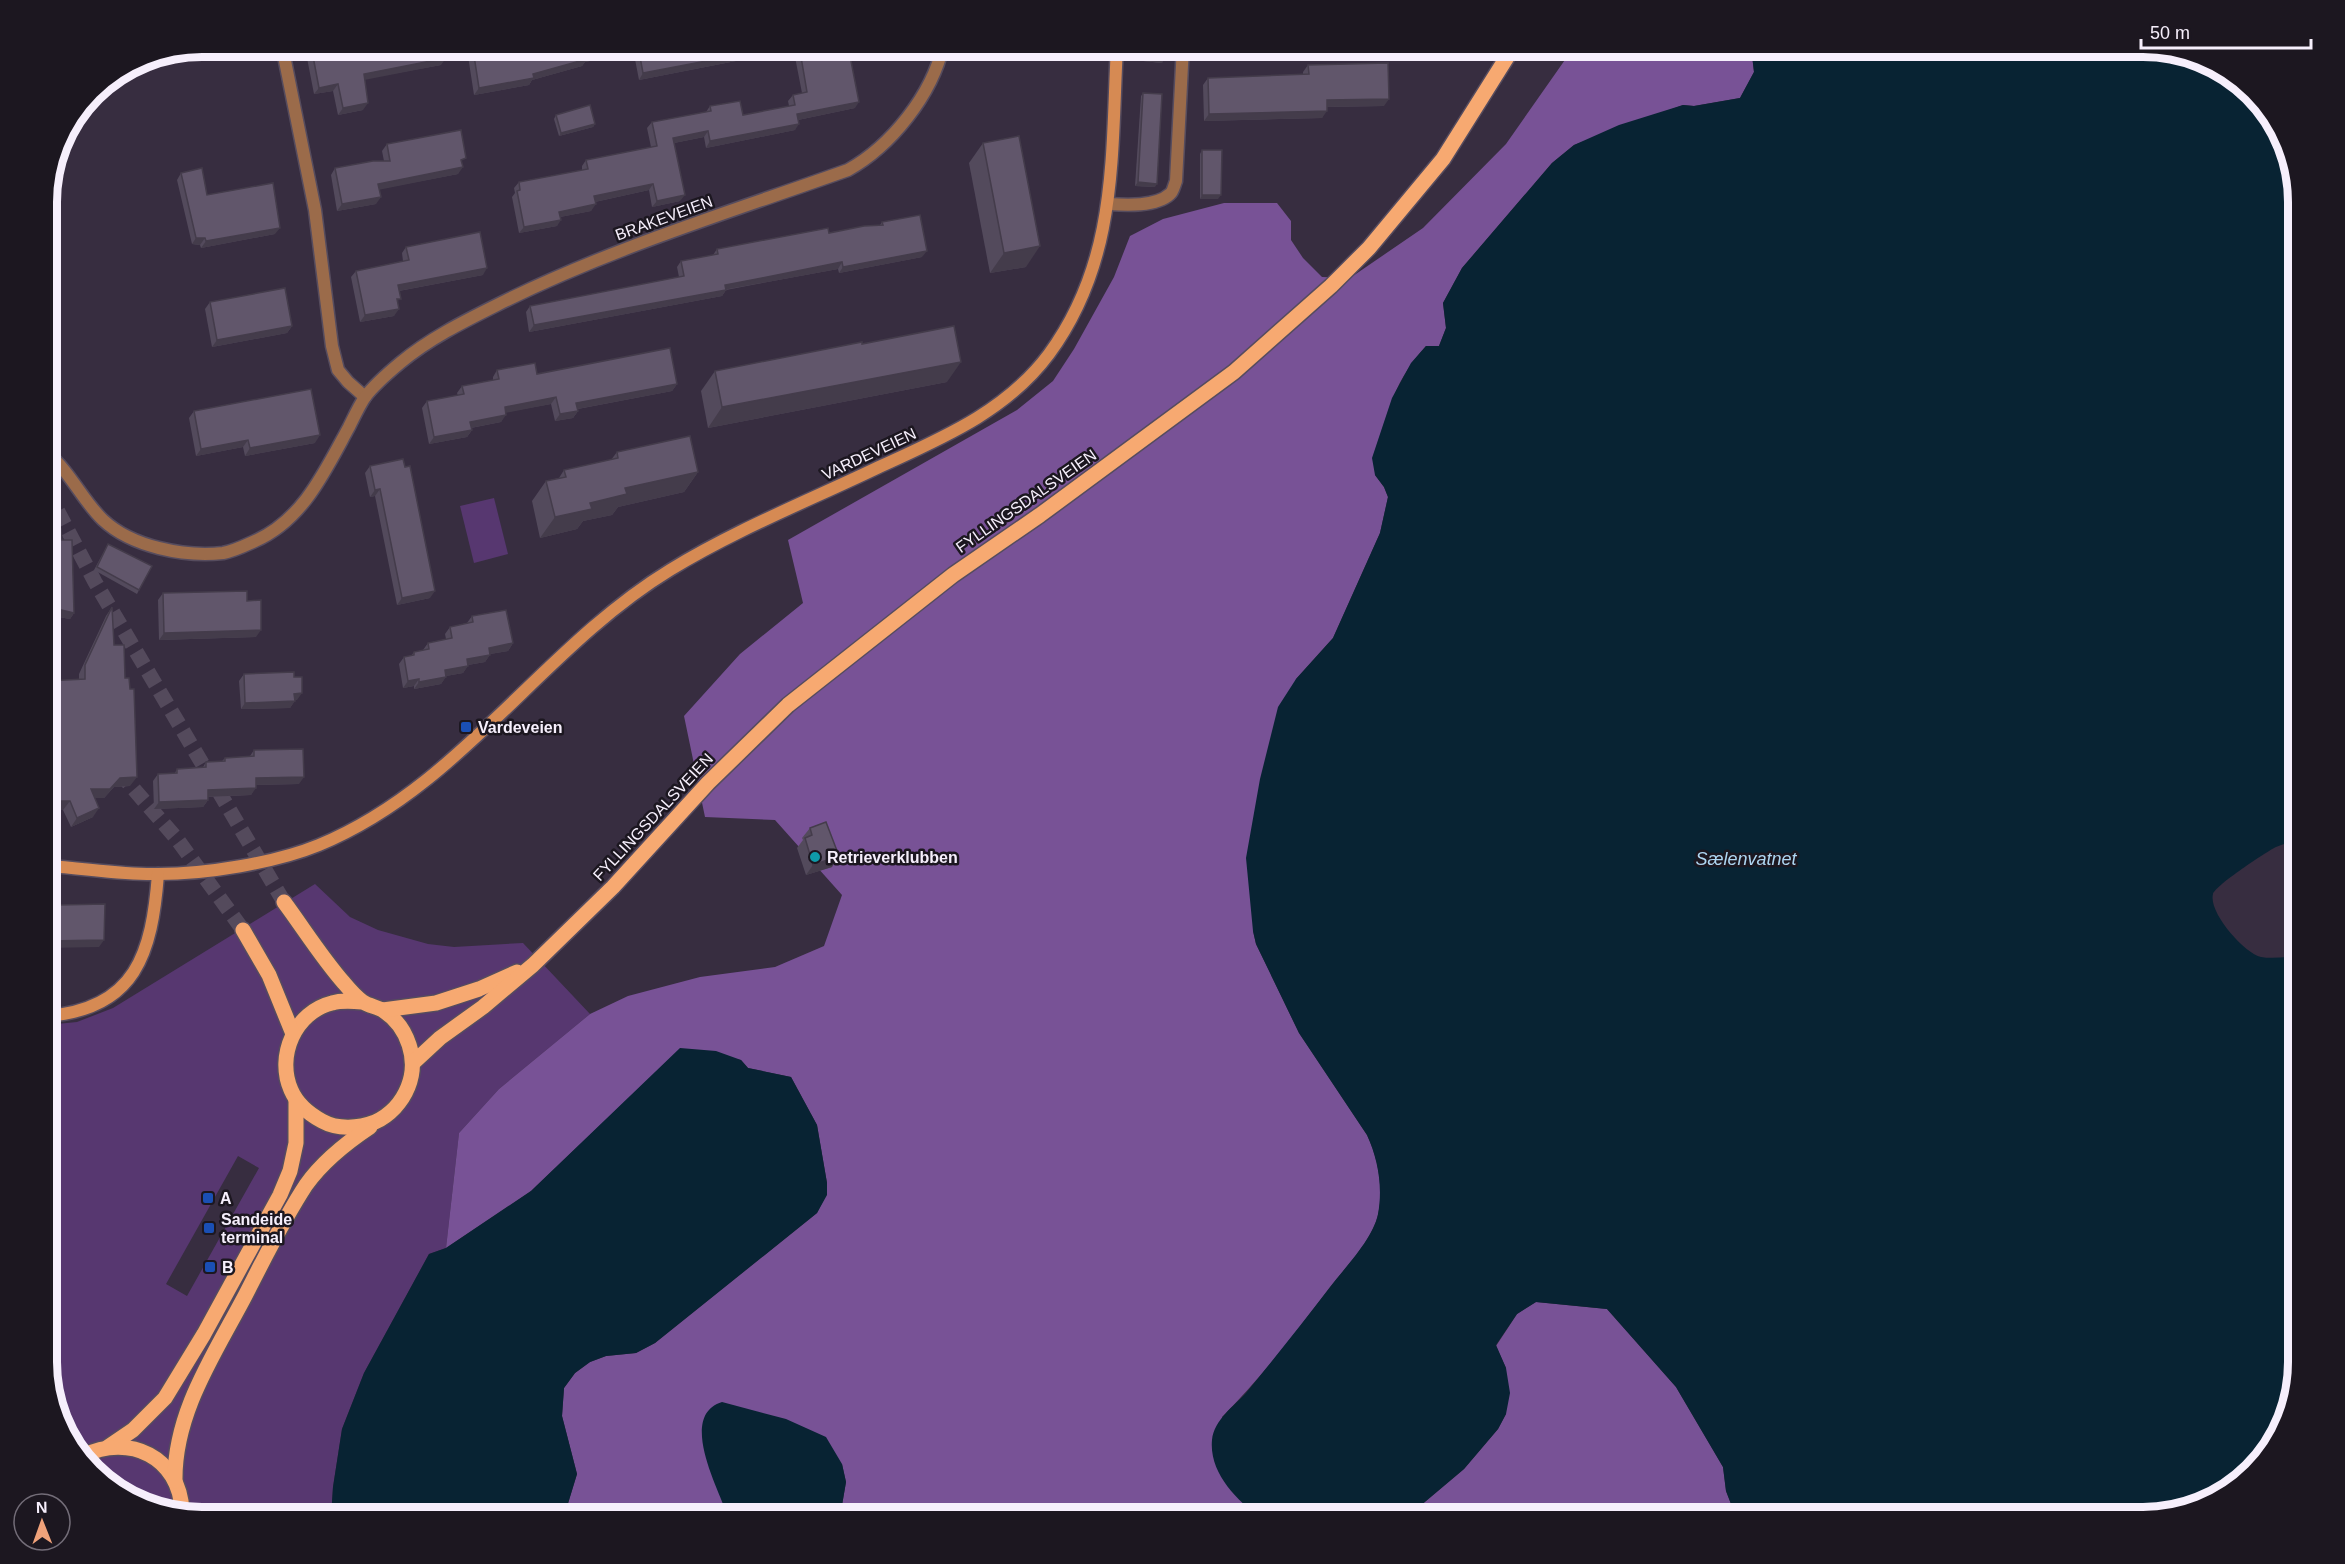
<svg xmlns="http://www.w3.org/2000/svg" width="2345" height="1564" font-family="Helvetica,sans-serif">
  <rect width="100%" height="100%" fill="#372d40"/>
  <g fill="#573770" fill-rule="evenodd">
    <path d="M494,498l14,56 -34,9 -14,-57z"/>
    <path d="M315,884l35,33 28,13 50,14 26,3 69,-4 67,71 -91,75 -40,44 -13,115 -17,6 -65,119 -22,56 -9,58 -2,30h-129l-87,-26 -48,-52 -20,-67v-347l30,-3 36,-14zM238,1156l21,12 -72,128 -21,-12z"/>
  </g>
  <g fill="#785296">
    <path d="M1570,47h181l3,25 -14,26 -46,8 -11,-1 -109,40 -22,18 -90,105 -19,35 3,25 -7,18h-13c-38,41 -40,77 -51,129l9,12 4,10 -8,36 -47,105 -37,41 -43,252 3,13 43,89 68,102c11,23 17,53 11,80 -6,25 -32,52 -48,72 -34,45 -68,90 -108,130l29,94 9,6h-420l6,-35 -4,-18 -117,45v8h-158l-1,-7 11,-36 -15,-58 2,-28 11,-15 15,-11 16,-6 30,-3 19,-10 162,-130 9,-18 1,-12 -10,-58 -26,-48 -43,-9 -7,-8 -61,-11 -149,142 -85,57 13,-115 40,-44 91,-75 38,-18 72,-19 75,-10 49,-21 18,-51 -67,-75 -70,-3 -21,-101 56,-62 63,-51 -15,-63 229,-130 36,-29 21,-32 40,-72 16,-41 33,-17 61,-16h53l14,18v19l12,18 19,19 28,1 73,-50 83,-84 61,-87z"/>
    <path d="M1536,1302l71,7 69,78 47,80 3,24 10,26h-329l57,-48 34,-40 8,-15v-46l-10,-22 21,-32z"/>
  </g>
  <g fill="#082333">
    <path d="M1751,47h392l87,26 52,60 16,69v638c-7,2 -15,4 -22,7 -10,5 -60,38 -63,47 -5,18 31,59 48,63 11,2 26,0 37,-1v118c-3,3 -8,7 -10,10 -7,10 4,30 10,36v242l-26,87 -60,52 -69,16h-407l-10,-26 -3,-24 -47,-80 -69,-78 -71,-7 -19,12 -21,31 10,23 4,25 -4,21 -8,15 -34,40 -57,48h-147c-24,-17 -51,-45 -48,-77 2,-20 22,-34 34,-47 29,-35 57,-71 85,-107 15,-20 42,-47 47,-72 5,-27 0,-55 -11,-79l-68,-102 -43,-89 -3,-13 -7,-73 14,-79 18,-72 18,-28 37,-41 47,-105 8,-36 -4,-10 -9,-12 -3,-17 20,-60 19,-35 15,-17h13l7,-18 -3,-25 19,-35 90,-105 22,-18 45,-20 64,-20 11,1 46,-8 14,-26z"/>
    <path d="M680,1048l36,3 25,9 7,8 43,9 26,48 10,58v12l-10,18 -162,130 -19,10 -30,3 -16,6 -15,11 -11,15 -2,28 15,58 -11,36 1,7h-236l2,-30 9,-58 22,-56 65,-119 17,-6 85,-57z"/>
    <path d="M722,1402l64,17 40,18 16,27 4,18 -6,35h-115v-8c-10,-27 -45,-94 -3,-107z"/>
  </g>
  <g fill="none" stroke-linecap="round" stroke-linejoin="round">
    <g stroke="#544a5c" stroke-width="15" stroke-dasharray="15 8" stroke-linecap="butt">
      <path d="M47,491l48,91 189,320"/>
      <path d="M119,772l58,67 66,91"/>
    </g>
    <defs>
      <g id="street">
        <path d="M282,46l33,164 17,136 6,24 10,12 17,15"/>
        <path d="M1108,204c17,1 48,3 62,-10 3,-2 4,-8 6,-13l7,-135"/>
        <path d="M47,453c23,18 35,47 56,67 29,27 81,37 120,33 11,-2 21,-7 32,-12 48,-21 70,-70 94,-114 5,-10 10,-21 16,-30 10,-13 23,-24 35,-34 31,-26 69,-44 105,-62 110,-54 228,-90 343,-131 43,-24 84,-75 95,-124"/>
      </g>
      <g id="secondary">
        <path d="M47,866c37,2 74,9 111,8 48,0 117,-11 161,-29 141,-58 223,-197 351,-275 65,-40 138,-69 207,-102 63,-29 129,-56 172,-114 69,-94 62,-197 68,-308"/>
        <path d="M47,1016c89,-7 105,-63 111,-142"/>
      </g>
      <g id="primary">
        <path d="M284,902c20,27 38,56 60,81 5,6 12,14 19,19 6,4 15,5 21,9 24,16 35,49 24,76 -6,15 -18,28 -33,35 -16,6 -37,8 -53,-1 -13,-7 -25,-17 -31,-31 -15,-34 4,-78 41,-87 10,-3 20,-2 31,-1"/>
        <path d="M243,930l26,45 24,59"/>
        <path d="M383,1010l53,-7 43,-14 38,-17"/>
        <path d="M413,1063l27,-25 43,-31 50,-42 80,-78 95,-104 80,-78 165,-130 87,-60 194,-143 97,-86 38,-38 74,-89 71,-113"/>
        <path d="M108,1447l25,-17 32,-32 39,-64 76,-139 10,-24 6,-28v-43"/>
        <path d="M83,1456c46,-23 97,1 99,55"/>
        <path d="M175,1481c-1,-68 39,-126 70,-185 19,-37 38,-76 61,-111 17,-24 40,-42 64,-58"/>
      </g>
    </defs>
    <use href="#street" stroke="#564c5e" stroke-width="15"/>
    <use href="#secondary" stroke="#564c5e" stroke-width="15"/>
    <use href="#primary" stroke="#564c5e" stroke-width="18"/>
    <use href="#street" stroke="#9b6b4a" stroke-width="12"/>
    <use href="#secondary" stroke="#d68a53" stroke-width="12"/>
    <use href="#primary" stroke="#f7a971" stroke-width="15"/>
  </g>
  <g fill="#534a5c">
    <path d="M635,46h265l-4,6 -45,9 4,47 -57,12 -3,10 -89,18 -2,-11 -30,6 6,58 -28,6 -3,-17 -54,12 -4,9 -31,6 -3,9 -38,7 -7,-36 3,-4 -1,-5 5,-6 63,-12v-4l4,-6 65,-13 -4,-19 5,-6 54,-10 4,-6 33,9 46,-9 -1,-5 5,-6 9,-2 -7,-36 -12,2 -1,-7 -143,28 -6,-31z"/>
    <path d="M1144,46h23l-5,17 -19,-2z"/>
    <path d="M473,49l137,2 -5,7 -20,4 -3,4 -50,14 -3,5 -55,10 -6,-39z"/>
    <path d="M312,51l129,14 -77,14 -1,31 -25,5 -5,-24 -19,3 -7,-36z"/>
    <path d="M1308,65l76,41 -57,1 -5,11 -118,3 -1,-36 5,-7 95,-3v-3z"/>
    <path d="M1143,93l12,94 -20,-1 6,-90z"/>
    <path d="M556,115l39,9 -2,3 -34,9 -5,-17z"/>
    <path d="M983,143l43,124 -36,6 -21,-110z"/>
    <path d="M387,144l75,19 -4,11 -79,15 -3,15 -39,7 -6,-36 4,-7 49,-7 -2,-10z"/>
    <path d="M1202,150l16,49h-18v-45z"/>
    <path d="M181,173l26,22 68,39 -74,14 -1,-3 -8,-1 -15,-64z"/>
    <path d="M882,222l40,35 -83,16 -1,-4 -81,15 -31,6 -4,6 -193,36 -3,-20 4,-6 149,-29 -2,-10 4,-6 32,-6 4,-6 163,-24z"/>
    <path d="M406,247l77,28 -84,16 -1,12 -4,13 -34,6 -9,-45 5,-6 47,-10 -1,-8z"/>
    <path d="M210,302l82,24 -5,7 -75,14 -7,-38z"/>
    <path d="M497,370l40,4 140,10 -5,7 -94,18v2l-5,7 -18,3 -4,-17 -45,8 -5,10 -30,6 1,2 -5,7 -38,7 -7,-36 5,-7 31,-5 -1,-3 5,-7 31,-6v-3z"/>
    <path d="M715,371l232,11 -239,46 -7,-37z"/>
    <path d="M194,411l121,32 -70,13 -2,-9 -47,9 -7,-38z"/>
    <path d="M617,452l81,20 -14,20 -66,15 -6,8 -29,6 -6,8 -37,9 -8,-37 14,-20 13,-3 5,-8 47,-10z"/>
    <path d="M370,466l60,132 -33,7 -22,-109 -5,1 -5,-24z"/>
    <path d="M51,529l11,11 12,73 -4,6 -22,-4v-42z"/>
    <path d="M108,544l31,46 -2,4 -43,-24z"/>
    <path d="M163,593l84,8 9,36 -97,3 -1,-40z"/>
    <path d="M112,607l2,38 16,141 -16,1 -10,11h-9l-2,19 -22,10 -8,-17 16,-130v-6l27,-58z"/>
    <path d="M472,616l41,27 -5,8 -18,3 -5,8 -17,3 -5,8 -17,3 -5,8 -27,5v-3l-11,2 -4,-24 5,-7 7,-1 3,-4 9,-2 5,-7 18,-4 -1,-5 5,-7 17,-4z"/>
    <path d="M244,674l53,26h-2l-5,8 -49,1 -2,-28z"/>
    <path d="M254,750l45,34 -43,1 -5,10 -43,2v3l-5,7 -49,2 -1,-28 5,-7 17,-1 2,-4 26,-2 3,-5 16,-1 3,-3 25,-2z"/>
    <path d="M810,828l22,39 -26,8 -9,-27 6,-8 -1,-2z"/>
  </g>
  <g fill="#443c4b">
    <path d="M786,46l-4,6 -143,28 4,-7z"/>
    <path d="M900,46l-4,6 -50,10 4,-6z"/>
    <path d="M610,51l-5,7 -20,4 -3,4 -50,14 -3,5 -55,10 5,-7 54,-14 53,-19z"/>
    <path d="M800,51l-5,6 -12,2 4,-6z"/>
    <path d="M1147,55l19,1 -4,7 -19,-2z"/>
    <path d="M446,58l-5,7 -82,16 5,-7z"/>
    <path d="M338,84l-5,7 -19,3 5,-6z"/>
    <path d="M1389,99l-5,7 -62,1 5,-7z"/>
    <path d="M859,102l-4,6 -62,13 4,-7z"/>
    <path d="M368,103l-5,7 -25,5 5,-7z"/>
    <path d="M1327,111l-5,7 -118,3 5,-7z"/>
    <path d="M595,124l-2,3 -34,9 2,-3z"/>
    <path d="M799,124l-4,6 -89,18 4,-7z"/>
    <path d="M708,131l-4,6 -35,7 4,-6z"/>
    <path d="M463,167l-5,7 -85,17 5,-7z"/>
    <path d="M1138,182l19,2 -2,3 -20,-1z"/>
    <path d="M653,184l-4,6 -59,13 4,-7z"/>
    <path d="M685,195l-5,6 -28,6 5,-6z"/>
    <path d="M1202,195h19l-3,4h-18z"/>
    <path d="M381,197l-5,7 -39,7 5,-7z"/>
    <path d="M596,204l-5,7 -36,7 4,-6z"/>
    <path d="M561,220l-4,6 -38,7 5,-6z"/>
    <path d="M280,228l-5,6 -74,14 5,-7z"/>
    <path d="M196,238h9l-5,7 -8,-1z"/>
    <path d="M1040,246l-14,21 -36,6 14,-20z"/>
    <path d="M927,251l-5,6 -83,16 4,-6z"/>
    <path d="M842,262l-4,7 -115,21h3l-4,6 -193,36 5,-7 191,-40z"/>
    <path d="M487,268l-4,7 -90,17 5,-7z"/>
    <path d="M399,309l-5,7 -34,6 5,-7z"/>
    <path d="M292,326l-5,7 -75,14 5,-7z"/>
    <path d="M961,362l-14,20 -239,46 14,-21z"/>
    <path d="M677,384l-5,7 -100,19 4,-7z"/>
    <path d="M556,397l-5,7 -51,10 5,-7z"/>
    <path d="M578,411l-5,7 -18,3 5,-7z"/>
    <path d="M506,415l-5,7 -36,7 5,-7z"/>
    <path d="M472,430l-5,7 -38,7 5,-7z"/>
    <path d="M320,435l-5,8 -70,13 5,-8z"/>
    <path d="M248,440l-5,7 -47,9 5,-7z"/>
    <path d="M698,472l-14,20 -66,15 -6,8 -29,6 -6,8 -37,9 15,-21 70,-29z"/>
    <path d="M380,489l-5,7 -5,1 5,-7z"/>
    <path d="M47,566h5l-4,7h-1z"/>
    <path d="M435,591l-5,7 -33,7 5,-7z"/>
    <path d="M53,608l21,5 -4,6 -22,-4z"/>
    <path d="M261,630l-5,7 -97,3 5,-7z"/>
    <path d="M513,643l-5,8 -24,4 5,-7z"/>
    <path d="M490,655l-5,7 -23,4 5,-7z"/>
    <path d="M468,666l-5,7 -23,4 5,-7z"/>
    <path d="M446,677l-5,7 -27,5 5,-7z"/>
    <path d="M419,679l-5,7 -11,2 5,-7z"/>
    <path d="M302,693l-5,7 -7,1 4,-7z"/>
    <path d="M295,701l-5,7 -49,1 4,-6z"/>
    <path d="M137,777l-7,9 -16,1 -10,11h-19l6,-9 29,-11z"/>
    <path d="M304,777l-5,7 -48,1 5,-7z"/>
    <path d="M256,788l-5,7 -48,2 5,-7z"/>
    <path d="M208,800l-5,7 -49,2 5,-7z"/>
    <path d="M47,801h23l-7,9h-16z"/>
    <path d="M99,808l-6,9 -22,10 6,-9z"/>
    <path d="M839,856l-7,11 -26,8 7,-10z"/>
    <path d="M104,940l-5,7 -52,1v-7z"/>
  </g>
  <g fill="#61566b" stroke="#443c4b" stroke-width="1.5">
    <path d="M336,46h108l2,12 -82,16 4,29 -25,5 -5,-24 -19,4 -7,-37z"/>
    <path d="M484,46h125l1,5 -24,4 1,4 -54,15 1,4 -55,10 -6,-39z"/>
    <path d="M638,46h147l-142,27z"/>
    <path d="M786,46h113l-49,10 9,46 -62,12 2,10 -89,17 -2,-10 -35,7 12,57 -28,6 -4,-17 -59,12 2,8 -37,8 2,8 -37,7 -7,-36 3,-1 -1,-8 69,-13 -2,-9 71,-14 -5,-24 59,-11 -1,-5 30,-5 3,14 52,-10 -2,-10 14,-3 -7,-41 -13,2z"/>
    <path d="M1148,46h19l-1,10 -19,-1z"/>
    <path d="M1388,63l1,36 -62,1v11l-118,3 -1,-36 101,-4 -1,-9z"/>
    <path d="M1143,93l19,1 -5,90 -19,-2z"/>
    <path d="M590,105l5,19 -34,9 -5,-18z"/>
    <path d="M461,130l5,28 -5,2 2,7 -85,17 3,13 -39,7 -7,-36 38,-7h17l-3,-17z"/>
    <path d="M1019,136l21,110 -36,7 -21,-110z"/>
    <path d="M1202,150h20l-1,45h-19z"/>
    <path d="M202,168l5,27 66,-12 7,45 -74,13 -1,-3h-9l-15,-65z"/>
    <path d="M920,215l7,36 -84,16 -1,-5 -80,16 -37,7 1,5 -192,35 -4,-19 154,-30 -3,-15 37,-7 -1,-5 111,-21 1,5 35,-7 19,-1 -1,-3z"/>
    <path d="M480,232l7,36 -89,17 3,14h-4l2,10 -34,6 -9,-44 53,-11 -3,-13z"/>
    <path d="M285,288l7,38 -75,14 -7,-38z"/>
    <path d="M954,326l7,36 -239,45 -7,-36 147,-29v2z"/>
    <path d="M670,348l7,36 -101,19 2,8 -18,3 -4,-17 -51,10 1,8 -36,7 2,8 -38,7 -7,-36 37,-7 -2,-8 37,-7 -2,-9 38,-7 2,11z"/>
    <path d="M311,389l9,46 -70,13 -2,-8 -47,9 -7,-38z"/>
    <path d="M690,436l8,36 -73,16 2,6 -37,9 2,6 -37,8 -9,-36 20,-4 -2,-7 54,-12 -1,-6z"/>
    <path d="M403,459l2,8 5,-1 25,125 -33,7 -22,-109 -5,1 -5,-24z"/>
    <path d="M47,516h4v13h10l1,11h10l2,73 -21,-5 -1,-42h-5z"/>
    <path d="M108,544l44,22 -13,24 -42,-23z"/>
    <path d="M247,591v10l14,-1v30l-97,3 -1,-40z"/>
    <path d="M112,607l2,38h10l1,33h4l1,11h4l3,88 -17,1 -10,11h-19l8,19 -22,10 -7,-17h-23v-120l38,-2v-14z"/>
    <path d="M506,610l7,33 -24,5 1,7 -23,4 1,7 -23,4 1,7 -27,5v-3l-11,2 -4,-24 10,-2v-3l15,-3 -1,-6 24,-5 -2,-11 23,-5 -1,-6z"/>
    <path d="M294,672v5h8v16l-8,1 1,7 -50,2 -1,-29z"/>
    <path d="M303,749l1,28 -48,1v10l-48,2v10l-49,2 -1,-28 19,-1v-4l29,-2v-5l19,-1v-3l29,-2v-6z"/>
    <path d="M826,822l13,34 -26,9 -8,-27 7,-3 -2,-7z"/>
    <path d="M60,894v11l45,-1 -1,36 -57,1v-46z"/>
  </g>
  <g fill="#1a4fb4" stroke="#1c1720" stroke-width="2">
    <rect x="460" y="721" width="12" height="12" rx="3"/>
    <rect x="202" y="1192" width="12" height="12" rx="3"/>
    <rect x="203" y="1222" width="12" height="12" rx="3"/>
    <rect x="204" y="1261" width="12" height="12" rx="3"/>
  </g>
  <circle fill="#0f9aa8" stroke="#1c1720" stroke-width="2" cx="815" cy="857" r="6"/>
  <g text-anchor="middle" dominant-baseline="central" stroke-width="5" stroke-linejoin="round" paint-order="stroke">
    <g font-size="16" fill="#f6effc" stroke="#1c1720">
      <text transform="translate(664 218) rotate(-20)">BRAKEVEIEN</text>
      <text transform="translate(869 454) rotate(-25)">VARDEVEIEN</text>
      <text transform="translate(1026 501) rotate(-35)">FYLLINGSDALSVEIEN</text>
      <text transform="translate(653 817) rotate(-47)">FYLLINGSDALSVEIEN</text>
    </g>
    <g font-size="16" font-weight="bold" fill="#f6effc" stroke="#1c1720" text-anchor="start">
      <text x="478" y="727">Vardeveien</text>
      <text x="827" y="857">Retrieverklubben</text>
      <text x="220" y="1198">A</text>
      <text x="221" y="1219">Sandeide<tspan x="221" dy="18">terminal</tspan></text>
      <text x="222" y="1267">B</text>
    </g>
    <g font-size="18" font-style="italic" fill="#aed6f2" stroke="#1c1720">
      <text x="1746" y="859">Sælenvatnet</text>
    </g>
  </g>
  <path d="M0 0H2345V1564H0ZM202 57H2143A145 145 0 0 1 2288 202V1362A145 145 0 0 1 2143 1507H202A145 145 0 0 1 57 1362V202A145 145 0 0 1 202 57Z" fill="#1c1720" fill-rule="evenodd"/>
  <path fill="none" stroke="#f6effc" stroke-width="8" d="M202 57H2143A145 145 0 0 1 2288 202V1362A145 145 0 0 1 2143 1507H202A145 145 0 0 1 57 1362V202A145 145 0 0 1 202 57Z"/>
  <g transform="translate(42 1522) rotate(359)"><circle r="28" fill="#1c1720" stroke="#736d78" stroke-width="1.5"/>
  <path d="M0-4.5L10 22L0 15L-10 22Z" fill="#f0a27a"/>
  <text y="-9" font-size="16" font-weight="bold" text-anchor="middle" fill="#f6effc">N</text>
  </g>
  <path d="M2141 39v9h170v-9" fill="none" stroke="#f6effc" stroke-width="3"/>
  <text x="2150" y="39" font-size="18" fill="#f6effc" stroke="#1c1720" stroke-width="4.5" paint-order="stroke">50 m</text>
</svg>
